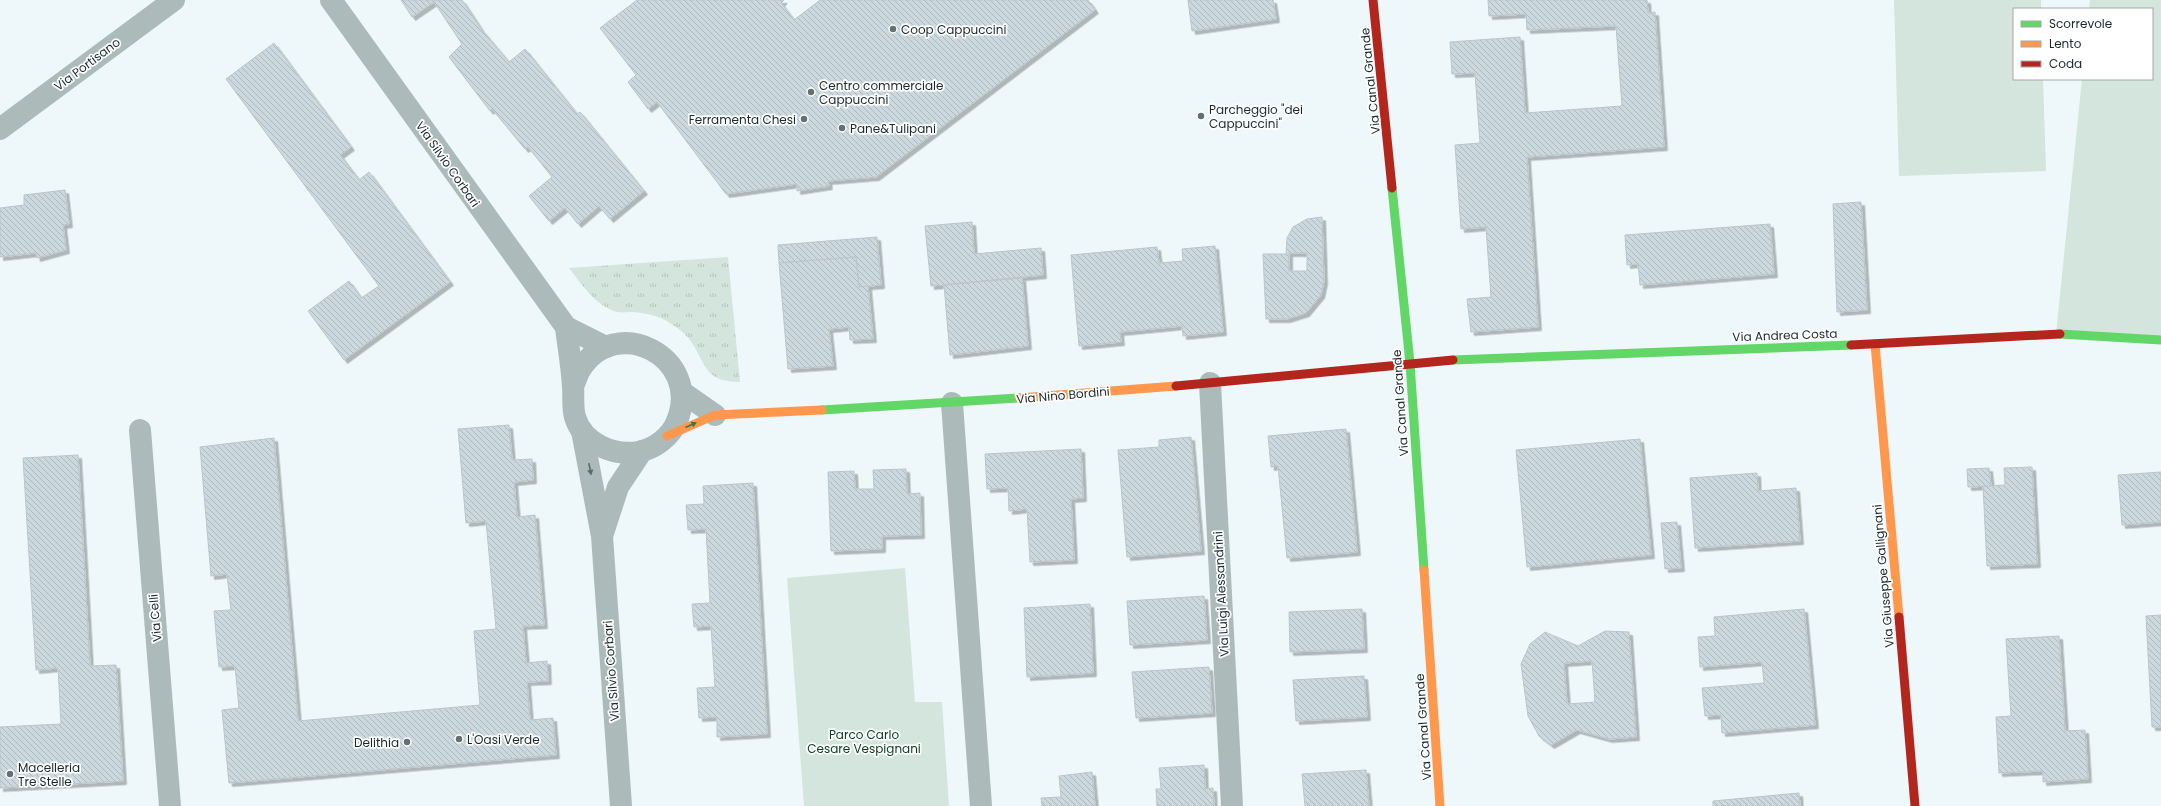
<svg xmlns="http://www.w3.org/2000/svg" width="2161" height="806" font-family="Poppins,sans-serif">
  <defs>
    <pattern id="grass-tufts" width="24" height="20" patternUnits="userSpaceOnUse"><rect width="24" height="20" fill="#d3e5dc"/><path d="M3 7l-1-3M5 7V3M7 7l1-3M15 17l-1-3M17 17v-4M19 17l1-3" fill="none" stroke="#b5c4bd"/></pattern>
    <pattern id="building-back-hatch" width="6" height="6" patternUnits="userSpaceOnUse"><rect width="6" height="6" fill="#cbd8de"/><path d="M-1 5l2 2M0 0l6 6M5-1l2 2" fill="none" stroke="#aeb9bf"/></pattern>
    <filter id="shadow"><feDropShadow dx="3.5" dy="3.5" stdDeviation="0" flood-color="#0004"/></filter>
  </defs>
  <rect width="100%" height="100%" fill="#eef8fa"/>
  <path fill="url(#grass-tufts)" d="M728,257l12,125c-32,-1 -32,-11 -46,-36 -5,-9 -13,-16 -21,-21 -12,-9 -27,-12 -40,-13 -5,0 -11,1 -16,0 -21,-6 -35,-27 -48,-44z"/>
  <g fill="#d3e5dc">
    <path d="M1894,0h147v9h-27v70h29l3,92 -147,5z"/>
    <path d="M2090,0h71v340l-105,-6 26,-255h70v-70h-63z"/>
    <path d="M905,568l10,134h27l7,104h-145l-17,-228z"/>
  </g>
  <g fill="url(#building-back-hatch)" stroke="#bbc5ca" fill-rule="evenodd" filter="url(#shadow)">
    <path d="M401,0h36l-25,17z"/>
    <path d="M437,0h25l19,29 28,33 16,-13 52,65 3,-2 64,79 -34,28 -11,-13 -21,18 -13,-16 -16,13 -20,-25 23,-19 -24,-30 -3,2 -33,-40 -2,2 -41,-54 13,-13 -28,-42z"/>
    <path d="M637,0h147l-3,3 13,17 26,-20h268l7,10 -219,167 -48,4 1,5 -32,5v-7l-71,10 -69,-92 -9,7 -20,-27 8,-7 -36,-47z"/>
    <path d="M1188,0h85l3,19 -84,12z"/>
    <path d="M1488,0h159l1,13 7,-1 9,135 -137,10 11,170 -67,5 -4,-33 24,-2 -5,-70 -25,2 -6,-84 25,-2 -5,-70 -23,1 -2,-32 70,-5 5,76 97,-7 -6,-80 -89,4 -1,-16 -37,2z"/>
    <path d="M274,43l77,104 -11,8 19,25 10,-8 81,110 -106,78 -36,-49 41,-30 12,17 18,-12 -153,-207z"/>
    <path d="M65,190l4,34 -6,1 3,25 -29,8 -1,-5 -36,4v-49l24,-3v-10z"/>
    <path d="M1861,202l6,108 -30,2 -4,-108z"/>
    <path d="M1322,217l2,64 -3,14 -15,18 -19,6h-21l-3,-65h23l1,-16 6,-11 14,-8zM1289,253h18v18h-18z"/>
    <path d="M972,222l2,32 67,-6 2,27 -112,11 -6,-60z"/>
    <path d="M1770,224l4,50 -134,11 -2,-21 -11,1 -2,-30z"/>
    <path d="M877,237l4,48 -22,2 -3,-30 -77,6 -1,-18z"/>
    <path d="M1215,246l8,86 -40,4 -1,-10 -62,6 1,10 -42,4 -8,-91 86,-8 2,16 24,-2 -1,-12z"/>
    <path d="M856,257l3,30 9,-1 5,53 -23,1 -1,-13 -20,2 4,37 -45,3 -9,-106z"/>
    <path d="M1022,278l6,68 -78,9 -6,-70z"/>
    <path d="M509,425l3,35 20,-1 1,21 -19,2 3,35 18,-2 9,110 -21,1 3,37 21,-2 1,20 -21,1 3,38 23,-2 3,37 -327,28 -7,-73 17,-2 -4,-42 -16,1 -5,-56 17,-1 -4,-36 -16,2 -11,-129 74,-9 24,283 182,-16 -6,-74 22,-2 -10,-108 -20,2 -8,-94z"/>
    <path d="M1346,429l11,123 -70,6 -9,-92 -7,1 -3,-31z"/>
    <path d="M1191,437l10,114 -74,6 -9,-107 41,-3v-7z"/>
    <path d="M1640,439l11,116 -124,12 -11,-117z"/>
    <path d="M1081,449l2,49 -12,1 3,61 -44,2 -3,-53 -18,2 -1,-23 -21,1 -2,-35z"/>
    <path d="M78,455l12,211 26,-1 7,116 -123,7v-61l61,-3 -3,-56 -22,2 -13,-212z"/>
    <path d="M2032,467l5,97 -50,2 -4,-80 22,-1 -1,-17z"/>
    <path d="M1989,468l2,18 -23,1 -1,-18z"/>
    <path d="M906,469l1,25 13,-1 1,42 -39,1v13l-51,2 -3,-79 26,-1 1,18h19l-1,-19z"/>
    <path d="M2161,472v50l-39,3 -4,-50z"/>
    <path d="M1757,473l1,18 38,-3 4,53 -105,7 -5,-70z"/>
    <path d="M753,483l14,251 -50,3v-20l-18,1 -2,-30 18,-1 -4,-61 -17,1 -2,-23 18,-1 -4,-74 -18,1 -2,-25 18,-1 -1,-18z"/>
    <path d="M1677,522l4,46 -16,1 -4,-46z"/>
    <path d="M1204,596l3,44 -77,5 -3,-44z"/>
    <path d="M1090,604l3,69 -66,4 -3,-69z"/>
    <path d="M1362,609l2,40 -74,3 -1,-40z"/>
    <path d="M1804,609l11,116 -93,8 -1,-18 -16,1 -3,-28 62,-5 -2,-21 -62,5 -2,-30 17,-1 -1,-19z"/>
    <path d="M2161,615v112h-9l-6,-111z"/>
    <path d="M1605,631l24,1 7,105 -27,2 -32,-9 -26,15 -12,-9 -11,-20 -7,-52 9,-20 15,-12 33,14zM1592,661l3,41 -28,2 -3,-41z"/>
    <path d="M2059,636l6,95 20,-1 3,49 -45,3v-11l-44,2 -3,-56 15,-1 -5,-77z"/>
    <path d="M1209,667l3,46 -76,5 -4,-46z"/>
    <path d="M1364,676l3,41 -71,4 -3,-41z"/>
    <path d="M1204,765l1,24 8,-1 1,18h-57l-1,-17h5l-2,-21z"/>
    <path d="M1366,770l3,36h-64l-3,-32z"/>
    <path d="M1092,772l3,34h-53l-1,-8 20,-1 -2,-21z"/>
    <path d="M1799,793l1,13h-87v-5z"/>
  </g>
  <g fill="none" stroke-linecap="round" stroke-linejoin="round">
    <g stroke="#acbbb9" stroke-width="22">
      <path d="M331,0l235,327c2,19 6,40 7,60 1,10 -1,19 2,30 8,26 37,39 63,35 16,-3 33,-15 39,-31 26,-64 -62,-109 -97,-51 -3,5 -5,12 -7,17"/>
      <path d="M0,129l174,-129"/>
      <path d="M566,327l40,20"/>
      <path d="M1210,383l22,423"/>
      <path d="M682,392l33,23"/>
      <path d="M952,403l29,403"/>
      <path d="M140,430l30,376"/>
      <path d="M582,431l20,105 19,270"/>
      <path d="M603,533l15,-46 24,-36"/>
    </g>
    <g stroke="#63d668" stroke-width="9">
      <path d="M1392,188l18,175 14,207"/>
      <path d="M2060,334l101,6"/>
      <path d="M1453,360l398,-15"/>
      <path d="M822,410l197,-12"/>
    </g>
    <g stroke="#ff974d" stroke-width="9">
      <path d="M1875,344l24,273"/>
      <path d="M1019,398l157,-12"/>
      <path d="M667,436l48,-21 107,-5"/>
      <path d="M1424,570l16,236"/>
    </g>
    <g stroke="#b3261e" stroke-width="9">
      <path d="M1373,0l19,188"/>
      <path d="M1851,345l209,-11"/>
      <path d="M1176,386l277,-26"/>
      <path d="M1899,617l16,189"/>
    </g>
  </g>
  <defs><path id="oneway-solid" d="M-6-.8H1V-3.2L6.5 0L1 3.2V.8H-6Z"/></defs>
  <use fill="#3a7747" href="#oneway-solid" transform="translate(691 425) rotate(-24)"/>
  <use fill="#5b6b6b" href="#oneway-solid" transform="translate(590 469) rotate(79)"/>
  <g fill="#647174" stroke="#fff" stroke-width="1.5">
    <circle cx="893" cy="29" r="4"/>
    <circle cx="811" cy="92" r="4"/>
    <circle cx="1201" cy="116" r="4"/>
    <circle cx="804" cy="119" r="4"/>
    <circle cx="842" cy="128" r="4"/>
    <circle cx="459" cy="739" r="4"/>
    <circle cx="407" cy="742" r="4"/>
    <circle cx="10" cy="774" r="4"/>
  </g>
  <g text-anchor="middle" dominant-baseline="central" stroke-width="3.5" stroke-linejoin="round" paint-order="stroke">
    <g font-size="12" fill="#19292c" stroke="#fff" text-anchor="start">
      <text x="901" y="29">Coop Cappuccini</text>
      <text x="819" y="85">Centro commerciale<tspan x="819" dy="14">Cappuccini</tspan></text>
      <text x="1209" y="109">Parcheggio "dei<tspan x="1209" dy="14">Cappuccini"</tspan></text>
      <text x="796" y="119" text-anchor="end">Ferramenta Chesi</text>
      <text x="850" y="128">Pane&amp;Tulipani</text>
      <text x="467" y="739">L'Oasi Verde</text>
      <text x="399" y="742" text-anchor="end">Delithia</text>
      <text x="18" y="767">Macelleria<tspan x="18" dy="14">Tre Stelle</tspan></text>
    </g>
    <g font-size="12" fill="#19292c" stroke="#fff">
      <text transform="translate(87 64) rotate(-37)">Via Portisano</text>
      <text transform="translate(1370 81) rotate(-96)">Via Canal Grande</text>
      <text transform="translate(448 164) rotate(55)">Via Silvio Corbari</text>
      <text transform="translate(1785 335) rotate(-2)">Via Andrea Costa</text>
      <text transform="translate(1063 395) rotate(-5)">Via Nino Bordini</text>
      <text transform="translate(1400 403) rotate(-94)">Via Canal Grande</text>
      <text transform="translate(1883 576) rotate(-95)">Via Giuseppe Gallignani</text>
      <text transform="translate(1221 594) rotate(-93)">Via Luigi Alessandrini</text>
      <text transform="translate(155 618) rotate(-95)">Via Celli</text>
      <text transform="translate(611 671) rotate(-94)">Via Silvio Corbari</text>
      <text transform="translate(1423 727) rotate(-94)">Via Canal Grande</text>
    </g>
    <g font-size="12" fill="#083b1f" stroke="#fff">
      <text x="864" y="734">Parco Carlo<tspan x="864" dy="14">Cesare Vespignani</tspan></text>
    </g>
  </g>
  <rect x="2013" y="8" width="140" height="72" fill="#ffffff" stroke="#a3a9ab"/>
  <rect x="2021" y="21" width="20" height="6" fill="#63d668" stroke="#a3a9ab"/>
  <text x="2049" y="28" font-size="12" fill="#19292c">Scorrevole</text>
  <rect x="2021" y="41" width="20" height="6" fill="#ff974d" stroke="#a3a9ab"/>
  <text x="2049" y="48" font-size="12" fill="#19292c">Lento</text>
  <rect x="2021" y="61" width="20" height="6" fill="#b3261e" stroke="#a3a9ab"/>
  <text x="2049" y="68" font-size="12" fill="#19292c">Coda</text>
</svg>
